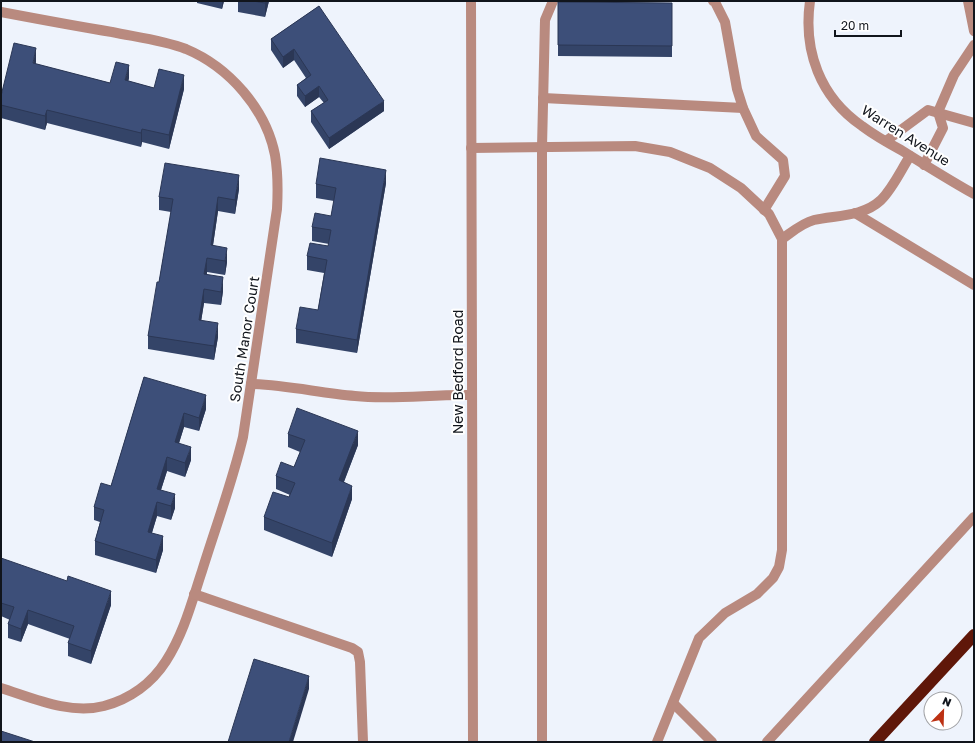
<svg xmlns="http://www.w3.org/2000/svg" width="975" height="743" font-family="'Golos Text',sans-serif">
  <rect width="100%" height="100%" fill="#eef3fc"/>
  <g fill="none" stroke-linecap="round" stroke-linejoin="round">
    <g stroke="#b98a7f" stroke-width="10">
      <path d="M471,1l2,741"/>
      <path d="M713,1l2,1 10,20 12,67 6,19 13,28 27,24 2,16 -21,34"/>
      <path d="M810,1c-7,50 10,96 52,125 12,9 26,17 39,24 24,15 48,30 73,44"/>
      <path d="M968,1l6,30"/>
      <path d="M1,12c37,7 74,14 111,20 24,5 51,8 74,17 43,18 80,60 89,106 3,18 3,36 2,54l-34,228c-11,46 -27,89 -41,134 -10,30 -18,62 -36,90 -14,22 -36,38 -62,45 -34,9 -71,-8 -103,-18"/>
      <path d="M543,98l200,10"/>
      <path d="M886,141l42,-31 46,13"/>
      <path d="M471,148l164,-2 35,6 40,16 31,20 28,26 13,25"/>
      <path d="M924,165l19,-37 -5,-16 16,-37 20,-30"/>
      <path d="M855,213l119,72"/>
      <path d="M251,384c35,1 69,9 104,12 38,4 78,-2 116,-1"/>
      <path d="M194,594l158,54 6,4 2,10 3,80"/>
      <path d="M673,703l39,39"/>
      <path d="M542,742v-595l3,-127 8,-19"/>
      <path d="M657,742l42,-104 26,-25 32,-19 16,-16 6,-11 3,-17v-311c10,-7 20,-16 32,-19 22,-5 49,-3 67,-20 12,-12 20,-30 29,-44"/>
      <path d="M767,742l207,-225"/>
    </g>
    <path stroke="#5f1709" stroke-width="12" d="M875,742l99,-107"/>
  </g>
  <g fill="#344468">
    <path d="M197,1h27l-2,8 -25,-6z"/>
    <path d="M238,1h31l-4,16 -27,-5z"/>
    <path d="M558,2l114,1v54l-114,-1z"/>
    <path d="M319,6l65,105 -55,38 -18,-27v-11l13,-8 -5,-6 -14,10 -8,-11v-11l9,-7 -12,-18 -11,8 -12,-18v-11z"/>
    <path d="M36,62v2l74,19 19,-5 -1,3 26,7 30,1 -15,60 -27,-7 -1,5 -94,-24 -2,7 -44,-12v-22z"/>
    <path d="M386,183l-29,170 -61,-10v-14l22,-19 6,-37 -17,-3v-14l21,-10 1,-2 -17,-3v-14l19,-11 3,-15 -18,-3v-14z"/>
    <path d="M239,189l-4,25 -17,-3 -5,34 14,17 -2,13 -18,-3v3l16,16 -2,14 -17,-2 -3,18 17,16 -4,23 -66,-11v-13l11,-54 12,-70 -12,-2v-13z"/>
    <path d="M144,377l62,32 -7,22 -15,-4 -5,16 12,17 -6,17 -18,-6 -6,19 14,18 -4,12 -14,-4 -5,17 11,17 -7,23 -61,-18v-14l5,-19 -6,-2v-13l17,-21z"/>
    <path d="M288,434l70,11 -14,37 8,17 -20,58 -68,-27v-13l25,-20 1,-2 -14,-6v-13l18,-9 6,-15 -12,-5z"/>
    <path d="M1,558l110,47 -20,59 -23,-8v-13l2,-4 -42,-15 -7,18 -13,-4v-14l2,-4 -9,-4z"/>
  </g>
  <g fill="#2b3755">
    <path d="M222,1h2l-2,8z"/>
    <path d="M266,1h3l-4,16v-14z"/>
    <path d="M36,48v14l-3,15v-14z"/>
    <path d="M294,49v11l-11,8v-11z"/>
    <path d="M129,65v13l-4,16v-14z"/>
    <path d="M184,75v14l-15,60v-14z"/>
    <path d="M319,86v11l-14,10v-11z"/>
    <path d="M384,101v10l-55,38v-11z"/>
    <path d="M47,110v13l-2,7v-14z"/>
    <path d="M142,129v13l-1,5v-14z"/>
    <path d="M386,170v13l-29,170v-13z"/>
    <path d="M239,175v14l-4,25v-14z"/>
    <path d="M218,197v14l-7,48v-14z"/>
    <path d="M227,248v14l-2,13v-14z"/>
    <path d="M207,258v14l-3,16v-14z"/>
    <path d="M223,277v14l-2,14v-13z"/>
    <path d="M204,289v14l-5,31v-14z"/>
    <path d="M218,323v14l-4,23v-14z"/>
    <path d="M206,395v14l-7,22v-13z"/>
    <path d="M184,413v14l-9,29v-14z"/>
    <path d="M358,431v14l-19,49v-14z"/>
    <path d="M191,447v13l-6,17v-14z"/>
    <path d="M167,457v14l-10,31v-13z"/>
    <path d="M352,486v13l-20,58v-14z"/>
    <path d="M175,494v14l-4,12v-14z"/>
    <path d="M157,502v14l-9,29v-13z"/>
    <path d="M163,536v14l-7,23v-13z"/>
    <path d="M111,591v14l-20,59v-13z"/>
    <path d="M28,610v14l-7,18v-13z"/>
    <path d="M309,676v13l-16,53h-4z"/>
  </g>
  <g fill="#3d4f79" stroke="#2b3755">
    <path d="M253,1h13l-1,2z"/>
    <path d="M558,2l114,1v43l-114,-1z"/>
    <path d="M319,6l65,95 -55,37 -18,-27 17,-11 -9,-14 -14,10 -8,-11 14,-10 -17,-26 -11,8 -12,-18z"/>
    <path d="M14,43l22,5 -3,15 77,20 6,-21 13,3 -4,15 29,8 5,-19 25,6 -15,60 -27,-6 -1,4 -94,-23 -2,6 -44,-11v-9z"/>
    <path d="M320,158l66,12 -29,170 -61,-11 4,-22 18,3 9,-50 -20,-4 3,-13 18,3 3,-16 -19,-3 3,-14 16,3 5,-28 -20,-4z"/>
    <path d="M165,163l74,12 -4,25 -17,-3 -7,48 16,3 -2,13 -18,-3 -3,16 19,3 -2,15 -17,-3 -5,31 19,3 -4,23 -66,-10 9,-54h2l14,-83 -14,-2z"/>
    <path d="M144,377l62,18 -7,23 -15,-5 -9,29 16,5 -6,16 -18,-6 -10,32 18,5 -4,12 -14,-4 -9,30 15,4 -7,24 -61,-19 9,-31 -10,-3 7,-24 10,3z"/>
    <path d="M297,408l61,23 -19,49 13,6 -20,57 -68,-26 9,-25 16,5 6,-14 -19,-7 5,-14 13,5 11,-27 -17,-6z"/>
    <path d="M1,558l66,23 1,-5 43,15 -20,60 -23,-8 6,-17 -46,-16 -7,19 -13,-5 6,-17 -13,-4z"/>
    <path d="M254,659l55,17 -20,66h-61z"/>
    <path d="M1,731l34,11h-34z"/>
  </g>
  <g text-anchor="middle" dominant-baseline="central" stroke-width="4" stroke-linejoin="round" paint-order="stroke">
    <g font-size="14" fill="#11151c" stroke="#fff">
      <text transform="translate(906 135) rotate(32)">Warren Avenue</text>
      <text transform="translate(244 339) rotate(-81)">South Manor Court</text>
      <text transform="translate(457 372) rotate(-90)">New Bedford Road</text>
    </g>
  </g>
  <rect width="975" height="743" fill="none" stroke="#11151c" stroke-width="4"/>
  <g transform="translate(943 711) rotate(23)"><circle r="19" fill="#ffffff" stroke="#a0a1a4"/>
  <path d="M0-3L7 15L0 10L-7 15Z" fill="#bc3113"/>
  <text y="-6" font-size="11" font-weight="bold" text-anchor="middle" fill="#11151c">N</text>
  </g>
  <path d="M835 30v6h66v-6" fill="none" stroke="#11151c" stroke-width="2"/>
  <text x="841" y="30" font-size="12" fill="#11151c" stroke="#ffffff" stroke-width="3" paint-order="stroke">20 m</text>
</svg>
